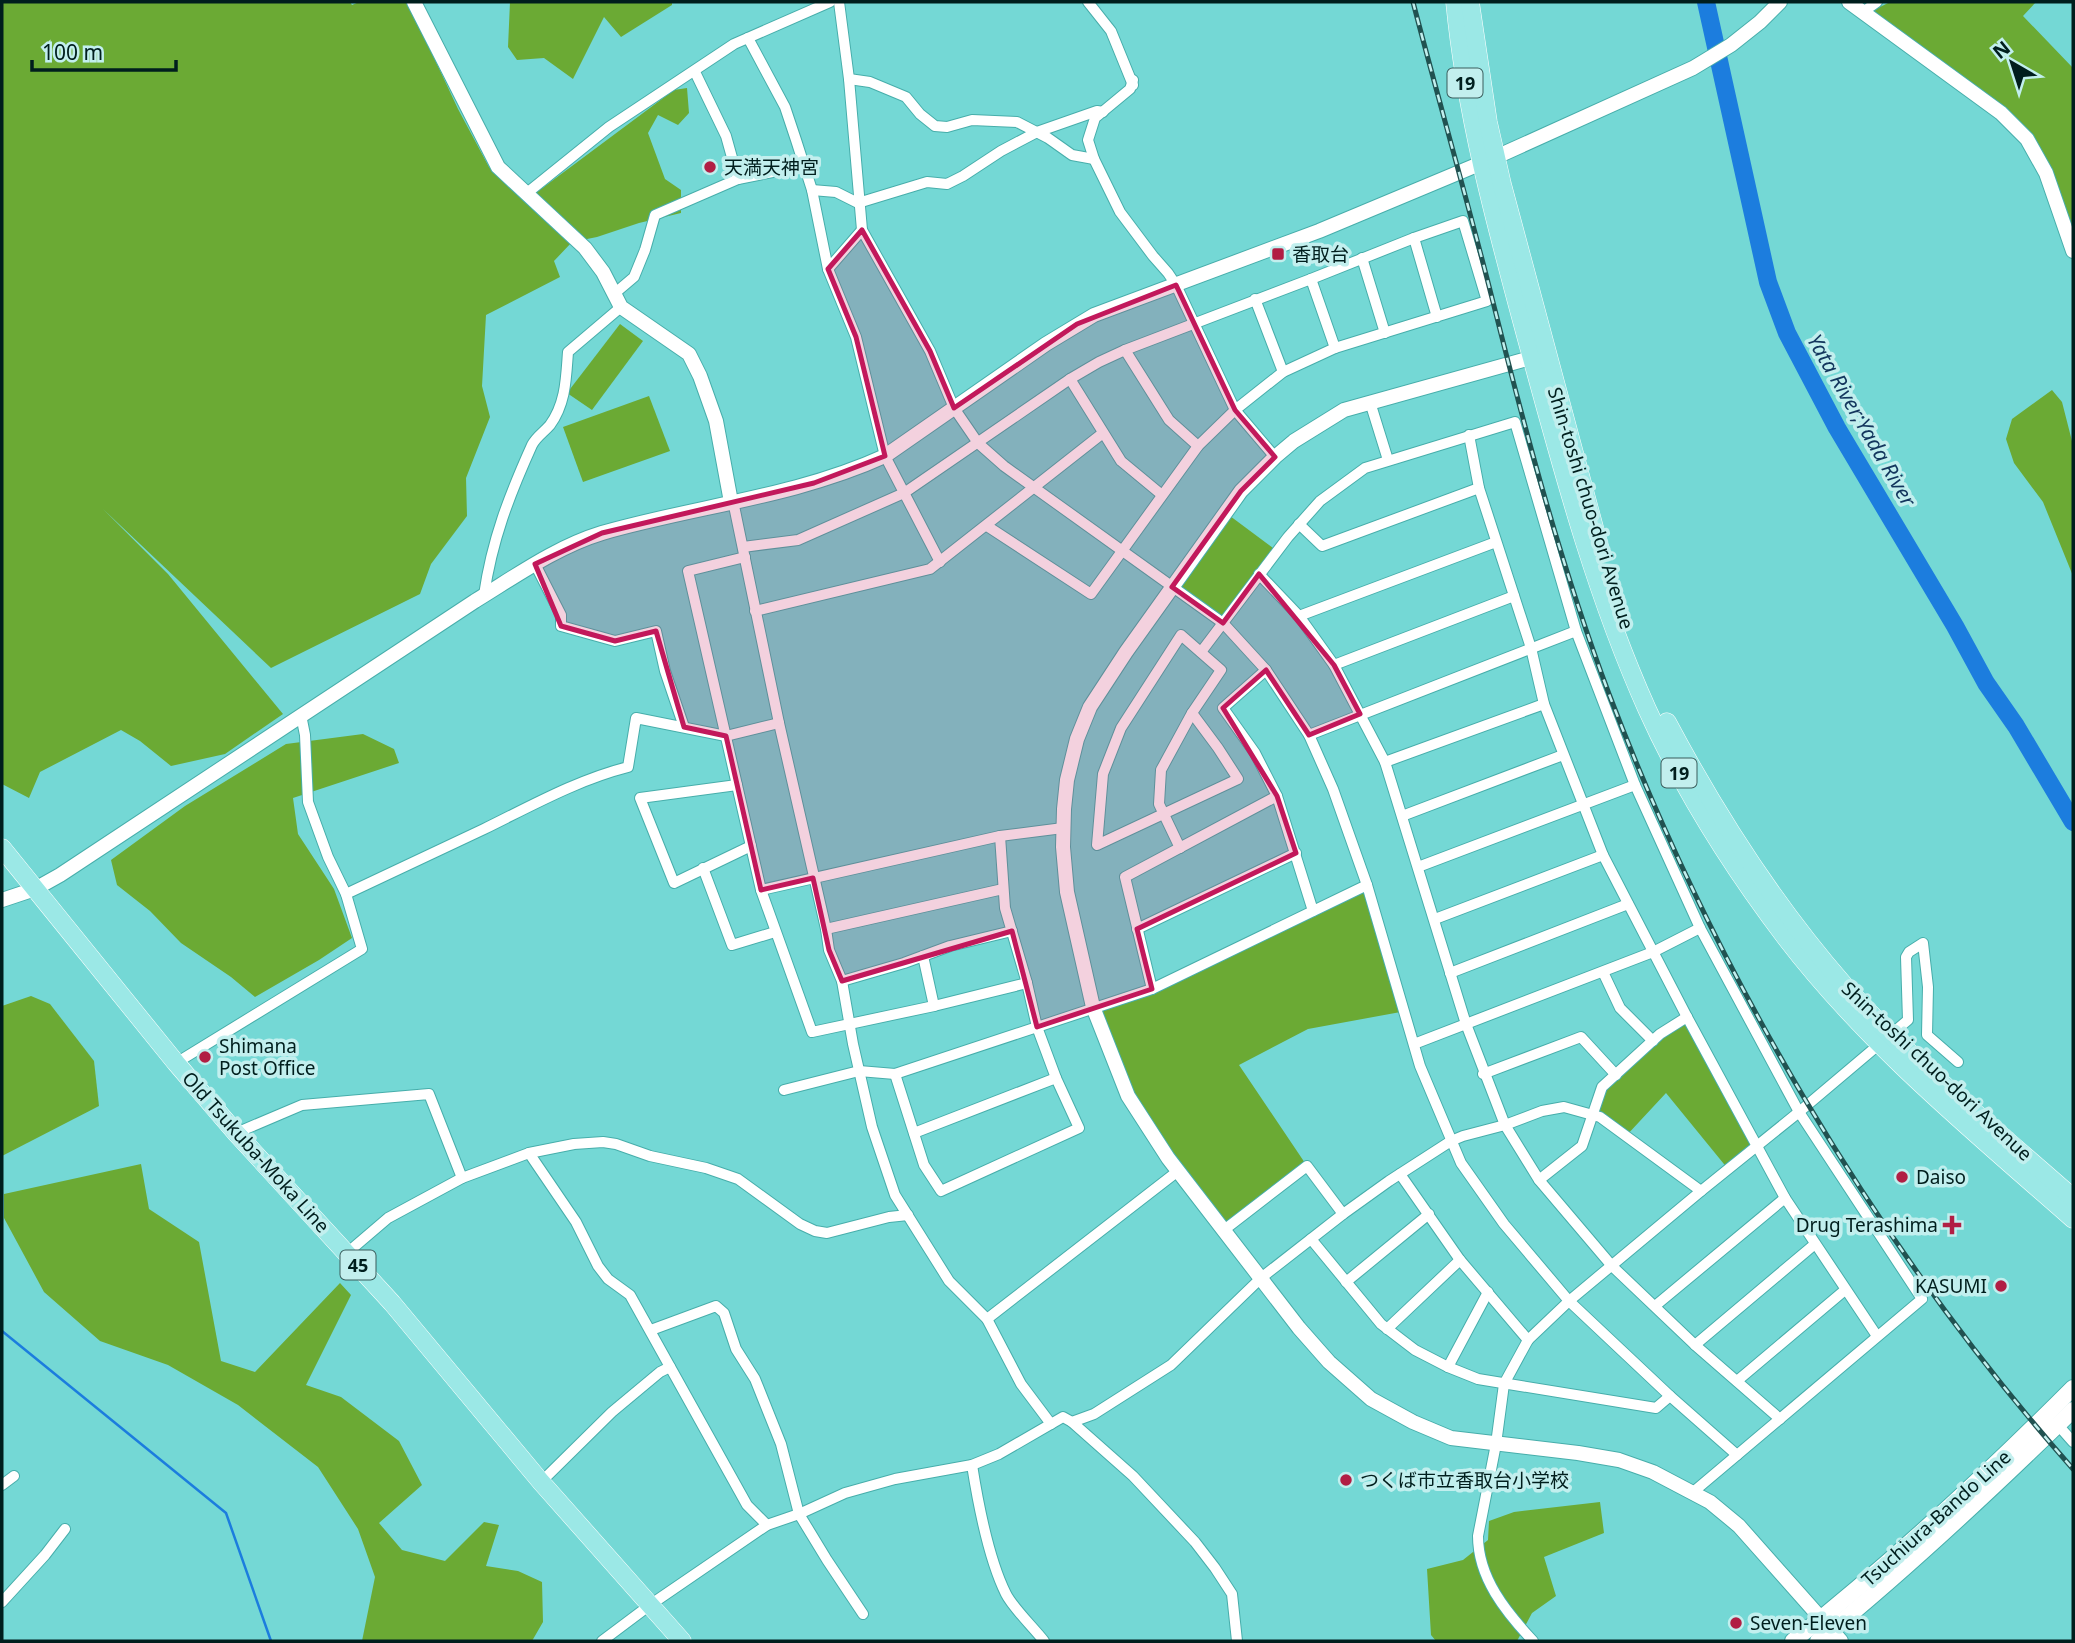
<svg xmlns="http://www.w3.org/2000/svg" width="2075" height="1643" font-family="'Noto Sans','Noto Sans JP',sans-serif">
  <rect width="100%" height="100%" fill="#74d8d5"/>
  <g fill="#6baa34">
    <path d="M2,2h348l2,3 7,-3h49l50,107 31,58 36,34 149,-111 13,-2 2,25 -11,12 -20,-10 -10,18 17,46 16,11v23l-42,10 -42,14 -25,5 -18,19 6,16 -74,38 -4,71 8,31 -24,61 1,38 -36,48 -11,30 -149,74 -168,-159 65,65 115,140 -58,40 -54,12 -31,-25 -19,-11 -81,42 -11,26 -27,-14z"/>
    <path d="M510,2h162v3l-51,32 -17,-20 -31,62 -29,-21 -27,2 -9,-13z"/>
    <path d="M1890,2h146l-13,14 50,52v161l-7,4 -20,-60 -36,-52 -138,-110z"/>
    <path d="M620,324l23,17 -51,69 -25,-17z"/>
    <path d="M2052,390l10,12 11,43v131l-30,-74 -29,-39 -8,-24 6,-20z"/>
    <path d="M649,396l21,55 -87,31 -20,-55z"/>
    <path d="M1226,513l51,38 -54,72 -51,-36z"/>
    <path d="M363,734l31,15 5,14 -106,35 5,36 36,55 18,49 -33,22 -64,37 -24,-20 -50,-34 -31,-32 -33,-26 -6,-25 74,-54 101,-62z"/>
    <path d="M1367,885l39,126 -98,18 -69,36 68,101 -83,64 -96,-134 -35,-89 59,-18z"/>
    <path d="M31,996l19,8 44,57 5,45 -97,50v-150z"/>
    <path d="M1687,1017l70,129 -29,23 -62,-76 -40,43 -34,-22 10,-27z"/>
    <path d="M141,1164l8,45 50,33 22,119 34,11 85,-89 11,12 -45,90 35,12 58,44 23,44 -43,38 23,27 43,11 39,-39 15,3 -13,41 32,5 24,11 1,40 -11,19h-170l13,-64 -17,-48 -40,-62 -80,-62 -70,-40 -68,-24 -56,-49 -40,-74v-24z"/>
    <path d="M1600,1502l4,31 -60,24 12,39 -24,17 -15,28h-81l-5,-6 -4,-66 36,-9 25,-20 1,-19 25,-9z"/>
  </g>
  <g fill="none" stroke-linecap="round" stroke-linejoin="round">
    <path stroke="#1c7dde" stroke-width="2.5" d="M2,1331l224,182 45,128"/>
    <path stroke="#1c7dde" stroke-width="18" d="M1706,2l62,280 19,51 50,95 118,198 31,57 30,43 57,96"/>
    <defs>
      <g id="minor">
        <path d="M839,2l10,77 13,151 68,121 24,57 24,35 26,23 219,157 43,47 43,65 24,54 34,96 53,181 41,97 43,61 65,77 101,95 67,59"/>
        <path d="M1088,2l23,29 22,54"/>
        <path d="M1863,12l14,-10"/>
        <path d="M748,38l37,69 11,33 16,50 16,79 28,68 29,119 55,106"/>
        <path d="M695,72l31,64 12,43"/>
        <path d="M849,79l21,3 36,15 14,17 15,12 12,1 25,-7 45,2 31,16 24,17 22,4"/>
        <path d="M1133,80l-3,9 -35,29 -7,22 6,19 26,53 33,44 15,17 8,12 59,125 40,47"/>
        <path d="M812,190l24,2 22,11 69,-21 20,2 16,-8 38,-25 36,-19 60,-21 6,1"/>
        <path d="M527,193l82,-66 125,-83 96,-42"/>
        <path d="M1362,258l23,75"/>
        <path d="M828,269l34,-39"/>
        <path d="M1311,279l103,-41"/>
        <path d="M614,294l20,-17 11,-27 10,-35 83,-36 65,-13"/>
        <path d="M1255,299l28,73"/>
        <path d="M1125,350l44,70 29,26"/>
        <path d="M1370,402l18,58"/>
        <path d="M1469,435l10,53 52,160 13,56 59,151 84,162 98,181 92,138"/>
        <path d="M1162,495l-41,-34 -51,-82 29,-17 26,-12 186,-71 24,69"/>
        <path d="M733,501l46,222 47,206 3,21 13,31 11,63 19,83 23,68 54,86 38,38 34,65 30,40"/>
        <path d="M1299,524l23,22 157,-58"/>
        <path d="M987,526l104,68 107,-148 37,-36 48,-38 52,-24 152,-47 -24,-80 -49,17 23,79"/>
        <path d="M743,547l55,-7 106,-47 166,-114"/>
        <path d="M745,557l-57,14 73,319 51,142 122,-26 93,-23"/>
        <path d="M535,564l26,51v11l54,15 41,-10 9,40 19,56"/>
        <path d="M1259,574l40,42 35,49 51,97 81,262 39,101 34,55 73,86 83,79 85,74"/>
        <path d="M484,595c8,-55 25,-99 48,-150 4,-8 12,-13 18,-20 16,-22 16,-47 18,-73l53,-45"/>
        <path d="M755,611l175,-42 173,-136"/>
        <path d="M1299,616l197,-74"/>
        <path d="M1181,635l40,35 -29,43 26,35 20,31 -141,66 6,-71 18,-46z"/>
        <path d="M1201,652l87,-115 32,-36 45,-33 150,-46 61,209 59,154 65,143 99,184 123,187 -230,194"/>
        <path d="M1334,665l180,-69"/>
        <path d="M1266,670l-43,38 32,45 22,43 36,115"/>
        <path d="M1309,735l267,-104"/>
        <path d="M1385,762l159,-58"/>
        <path d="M737,785l-97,13 34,85 77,-37"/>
        <path d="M1402,816l161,-61"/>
        <path d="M1180,848l-21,-44 2,-34 31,-57"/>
        <path d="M1418,867l217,-82"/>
        <path d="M703,868l29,77 43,-13"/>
        <path d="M761,890l239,-54 63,-8"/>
        <path d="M346,894c46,-22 92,-43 138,-65 47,-23 93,-49 144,-62l8,-49 90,18 53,-13"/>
        <path d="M1435,919l168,-64"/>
        <path d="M826,929l177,-40"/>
        <path d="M1137,929l159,-76"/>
        <path d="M923,956l11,50"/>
        <path d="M1603,972l17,36 33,33"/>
        <path d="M1450,973l178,-69"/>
        <path d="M842,981l62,-18 46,-17 62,-15"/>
        <path d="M1152,989l-27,-112 152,-81"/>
        <path d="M1414,1044l239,-92 47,-24"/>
        <path d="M176,1063l186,-114 -16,-55 -18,-37 -20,-55 -3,-67 -4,-20"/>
        <path d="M895,1074l29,91 17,26 138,-63 -23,-50 -19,-51 -10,-44 -22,-75 -5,-72"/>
        <path d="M1483,1074l98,-37 35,38"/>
        <path d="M784,1090l75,-19 36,3 257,-85 215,-104"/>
        <path d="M236,1133l66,-28 127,-11 33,84"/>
        <path d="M914,1133l142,-55"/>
        <path d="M529,1153l47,69 22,44 10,13 22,16 117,210 20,20"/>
        <path d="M1400,1174l60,86 68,80"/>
        <path d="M1539,1180l43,-34 20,-59 58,-53 27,-17"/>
        <path d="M1224,1230l83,-64 36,48"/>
        <path d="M1311,1239l70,85 34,26 33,17 30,12 178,29 14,-12"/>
        <path d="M347,1253l41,-35 74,-40 67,-25 45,-9 29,-2 13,2 34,12 56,12 32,11 62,45 15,7 12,2 62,-16 19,-2"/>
        <path d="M1346,1282l83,-68"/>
        <path d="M1655,1306l130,-108"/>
        <path d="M987,1319l191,-148"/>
        <path d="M1387,1329l73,-69"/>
        <path d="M651,1330l65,-24 8,7 12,36 19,30 26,65 18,70 28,46 36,54"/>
        <path d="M1695,1345l120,-101"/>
        <path d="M1448,1367l40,-75"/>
        <path d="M1737,1381l108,-91"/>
        <path d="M1072,1422l61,54 62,66 20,26 17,26 5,47"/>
        <path d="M2058,1425l15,17"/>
        <path d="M972,1465c6,38 17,95 34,129 7,14 28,34 38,47"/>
        <path d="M541,1482l71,-70 48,-40 10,-5"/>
        <path d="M2,1485l12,-9"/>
        <path d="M2,1602l43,-47 20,-26"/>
        <path d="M602,1641l48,-36 117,-80 32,-11 46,-21 50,-14 77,-14 27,-11 64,-37 9,5 22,-8 77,-49 90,-87 82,-64 46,-33 62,-40 12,-5 42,-11 37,-14 22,-4 36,10 101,74"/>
        <path d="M1533,1641c-27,-29 -55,-63 -55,-105l18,-92 8,-60 24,-44 41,-39 132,-110 98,-79 109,-92 -2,-63 3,-5 14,-9 5,44 -1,48 31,27"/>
      </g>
      <g id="tertiary">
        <path d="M414,2l84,165 87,81 18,24 18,35 68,47 11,22 16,45 15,81"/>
        <path d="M1849,2l152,111 26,26 19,34 27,78"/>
        <path d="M1541,355l-197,55 -50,31 -19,16 -34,34 -115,161 -36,55 -13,32 -10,41 -3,29 -1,38 4,45 26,115 35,89 40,62 131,170 30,34 42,37 42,23 38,16 127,15 41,7 34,12 57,30 29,24 102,115"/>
        <path d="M2,900l33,-11 25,-14 415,-274c41,-25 81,-54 127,-68 94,-27 193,-36 283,-77l161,-112 48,-29 225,-84 177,-74 197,-89 38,-23 29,-23 20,-20"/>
      </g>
      <g id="secondary">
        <path d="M1793,1641c100,-79 190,-163 280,-253"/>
        <path d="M1818,1641c89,-72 173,-151 255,-231"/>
      </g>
      <g id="primary">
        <path d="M1455,2c11,115 42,227 72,338 34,124 67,251 120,369 36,80 85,158 139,229 81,106 187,193 287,281"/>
        <path d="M1470,2l18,120 14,62 99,369"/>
        <path d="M1667,722c50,94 107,183 177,263 69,78 151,144 229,213"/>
        <path d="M2,848l174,215 60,70 156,170 149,179 141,159"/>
      </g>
    </defs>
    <use href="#minor" stroke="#47aeab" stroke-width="12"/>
    <use href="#tertiary" stroke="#47aeab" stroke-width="16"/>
    <use href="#secondary" stroke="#47aeab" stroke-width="18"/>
    <use href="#primary" stroke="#fff" stroke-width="19"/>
    <use href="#minor" stroke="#fff" stroke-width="10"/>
    <use href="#tertiary" stroke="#fff" stroke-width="14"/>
    <use href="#secondary" stroke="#fff" stroke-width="16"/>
    <use href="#primary" stroke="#9be8e6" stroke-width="18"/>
    <defs>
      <path id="rail" d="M1413,2c26,100 55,200 80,300 33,132 68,264 116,392 106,279 267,552 464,775"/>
    </defs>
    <use href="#rail" stroke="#215251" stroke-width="5"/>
    <use href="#rail" stroke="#c2efee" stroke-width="2.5" stroke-dasharray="8" stroke-linecap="butt"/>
  </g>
  <path fill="#c2185b" fill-opacity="0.2" stroke="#c2185b" stroke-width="5" stroke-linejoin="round" d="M862,230l68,121 24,57 123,-84 99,-39 59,125 40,47 -34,34 -69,96 51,36 36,-49 75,91 26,49 -51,21 -43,-65 -43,38 54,88 19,57 -159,76 15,60 -115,38 -25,-96 -170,50 -13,-31 -16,-72 -52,12 -35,-154 -42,-9 -28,-96 -41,10 -54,-15 -26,-62 67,-31 212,-50 71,-27 -29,-119 -28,-68z"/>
  <g fill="#b11e44" stroke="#c2efee" stroke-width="2.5">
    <circle cx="710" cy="167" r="7"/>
    <rect x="1271" y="247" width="14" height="14" rx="3.5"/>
    <circle cx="205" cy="1057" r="7"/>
    <circle cx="1902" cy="1177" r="7"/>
    <path d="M1948.5 1214.5h7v7h7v7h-7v7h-7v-7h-7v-7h7z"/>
    <circle cx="2001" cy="1286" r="7"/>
    <circle cx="1346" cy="1480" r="7"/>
    <circle cx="1736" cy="1623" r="7"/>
  </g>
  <g text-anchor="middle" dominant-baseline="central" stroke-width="7" stroke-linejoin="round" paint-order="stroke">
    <g fill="#c2efee" stroke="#3a5d5c" stroke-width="2">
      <rect x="1447.5" y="68.5" width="35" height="29" rx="5"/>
      <rect x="1661.5" y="758.5" width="35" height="29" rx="5"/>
      <rect x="340.5" y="1250.5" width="35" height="29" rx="5"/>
    </g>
    <g font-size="18" font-weight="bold" fill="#001e1d">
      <text x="1465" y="83">19</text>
      <text x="1679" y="773">19</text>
      <text x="358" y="1265">45</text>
    </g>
    <g font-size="19" fill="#001e1d" stroke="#c2efee" text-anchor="start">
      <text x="724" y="167">天満天神宮</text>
      <text x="1292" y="254">香取台</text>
      <text x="219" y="1046">Shimana<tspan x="219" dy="22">Post Office</tspan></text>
      <text x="1916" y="1177">Daiso</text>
      <text x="1938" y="1225" text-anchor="end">Drug Terashima</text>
      <text x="1987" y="1286" text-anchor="end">KASUMI</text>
      <text x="1360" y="1480">つくば市立香取台小学校</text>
      <text x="1750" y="1623">Seven-Eleven</text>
    </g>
    <g font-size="19" fill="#001e1d" stroke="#c2efee">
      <text transform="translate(1591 508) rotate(73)">Shin-toshi chuo-dori Avenue</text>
      <text transform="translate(1937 1071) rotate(43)">Shin-toshi chuo-dori Avenue</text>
      <text transform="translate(256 1152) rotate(48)">Old Tsukuba-Moka Line</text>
      <text transform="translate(1936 1518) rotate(-42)">Tsuchiura-Bando Line</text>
    </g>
    <g font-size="21" font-style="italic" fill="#13365d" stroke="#c2efee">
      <text transform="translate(1862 420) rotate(60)">Yata River;Yada River</text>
    </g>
  </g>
  <rect width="2075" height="1643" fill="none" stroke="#001e1d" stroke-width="7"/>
  <g transform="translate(2012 63) rotate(321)" stroke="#c2efee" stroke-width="5" paint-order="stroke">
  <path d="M0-5L12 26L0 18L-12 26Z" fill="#001e1d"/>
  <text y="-10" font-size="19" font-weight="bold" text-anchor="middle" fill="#001e1d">N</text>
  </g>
  <path d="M32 60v10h144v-10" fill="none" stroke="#001e1d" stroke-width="3.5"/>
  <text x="42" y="60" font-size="21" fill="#001e1d" stroke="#c2efee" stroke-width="5" paint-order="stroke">100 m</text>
</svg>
